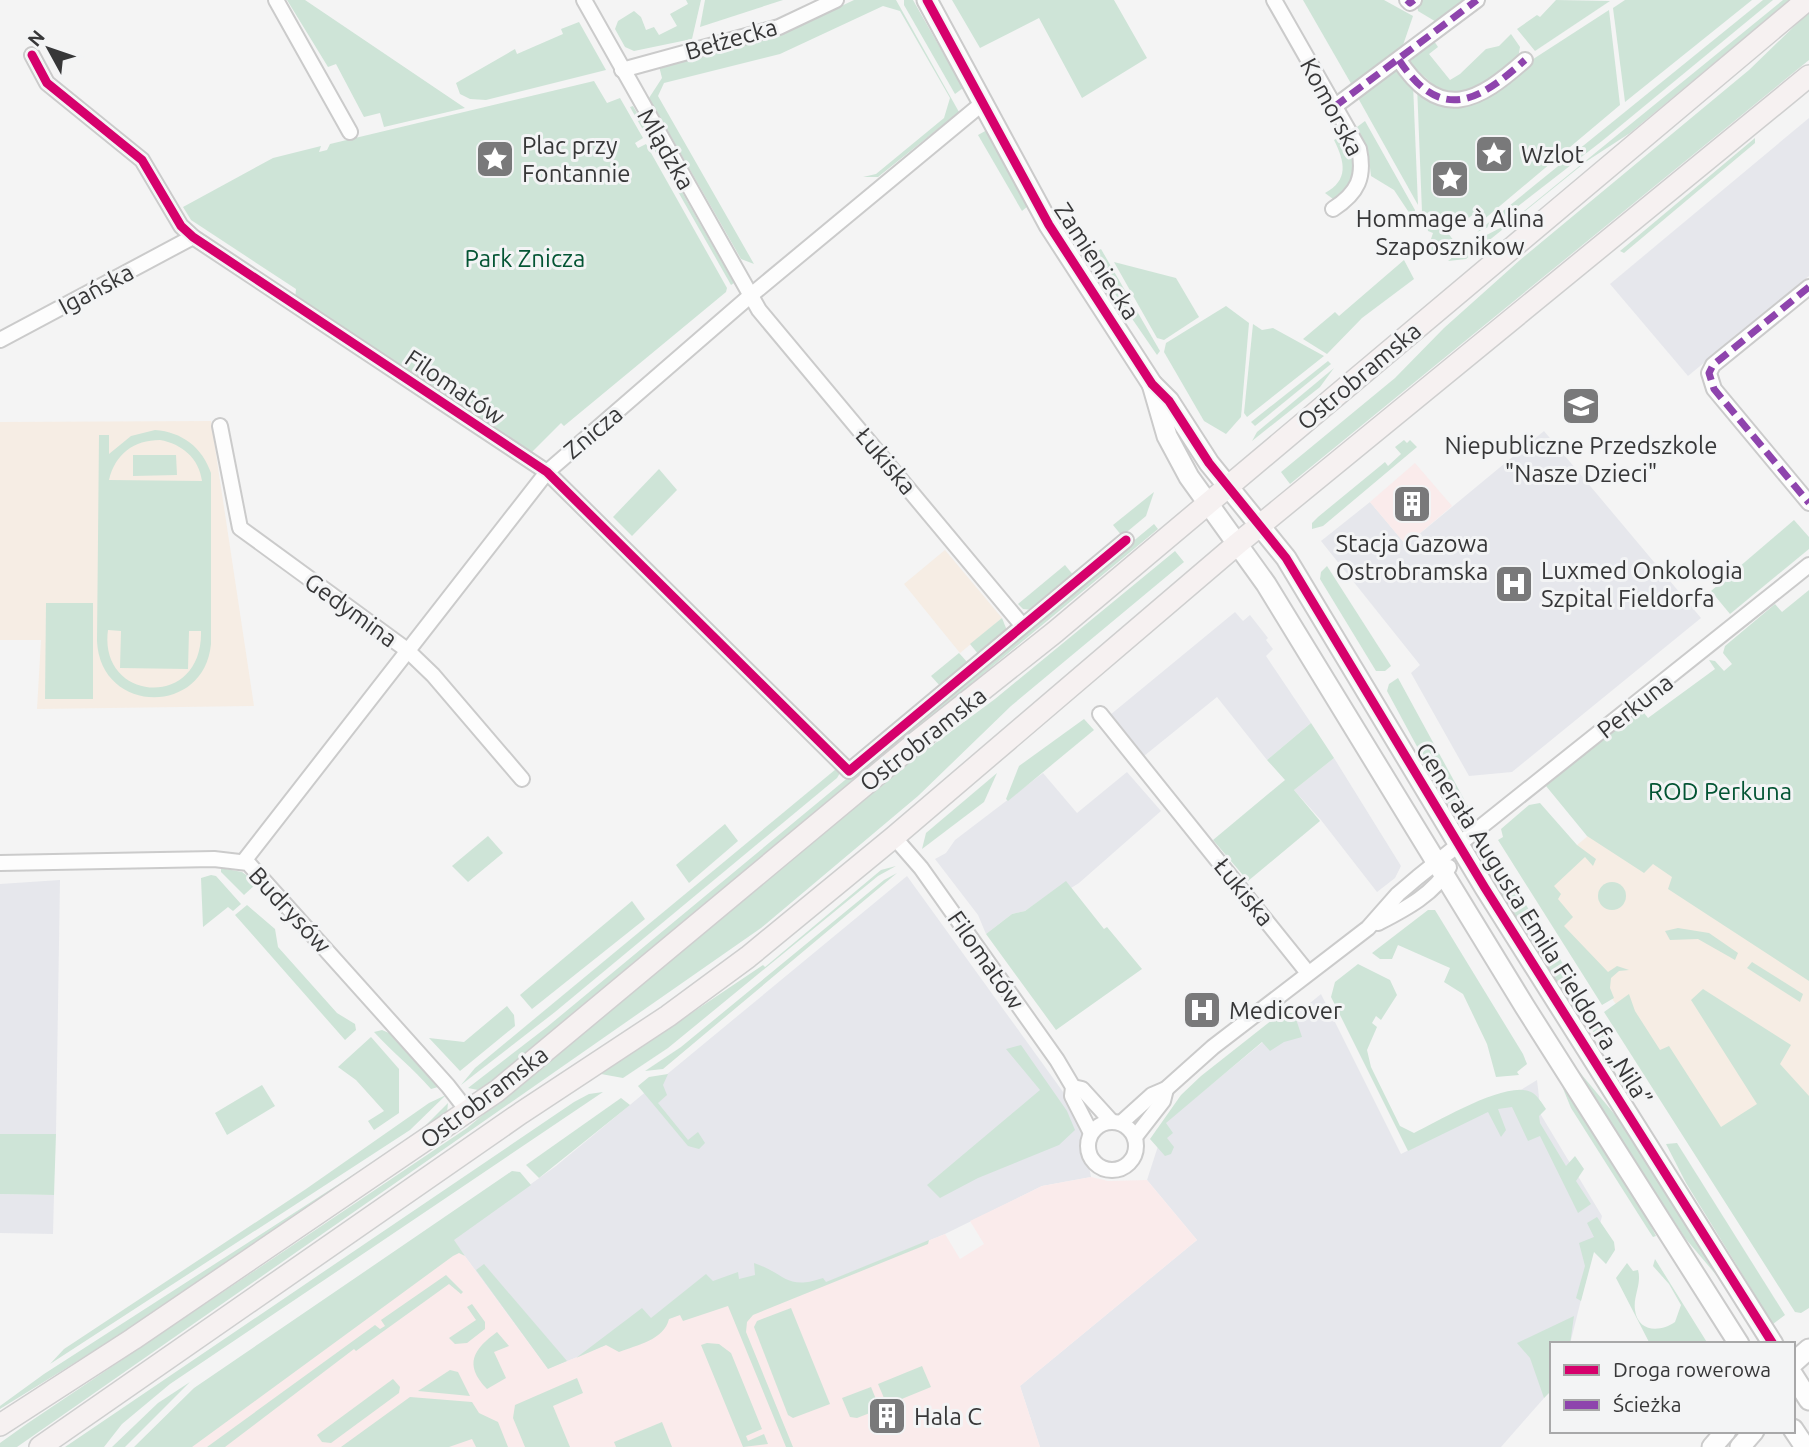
<svg xmlns="http://www.w3.org/2000/svg" width="1809" height="1447" font-family="Ubuntu,sans-serif">
  <rect width="100%" height="100%" fill="#f4f4f4"/>
  <g fill="#e6e7ec">
    <path d="M1809,118v158l-121,100 -78,-92z"/>
    <path d="M1544,431l157,187 -189,154 -43,4 -58,-103 9,-8 -99,-124 49,-39 36,43z"/>
    <path d="M1235,612l8,9 7,-6 18,23 -2,2 7,9 -7,7 45,67 -44,37 -50,-63 -73,59 -34,-41z"/>
    <path d="M1334,758l67,108 -6,12 -18,14 -56,-72 -27,-30z"/>
    <path d="M1127,772l34,39 -82,72 -8,5 -5,-6 -41,29 -13,3 -26,20 -8,-19 -43,-56 11,-6 9,-13 88,-67 34,40z"/>
    <path d="M907,876l172,238 12,63 -49,9 -97,48 -208,85 -12,-22 -177,72 -95,-129 103,-74z"/>
    <path d="M60,880l-4,254h-56v-250z"/>
    <path d="M1321,994l80,160 86,-43 50,-31 4,35 61,101 -32,128h-18v45l-51,58h-461l-20,-61 177,-146 -50,-60 12,-37 -3,-13z"/>
    <path d="M0,1194l54,1 -1,39 -53,-1z"/>
  </g>
  <g fill="#faebeb">
    <path d="M1415,463l37,43 -46,39 -36,-43z"/>
    <path d="M1091,1177l17,4 39,-1 50,60 -177,146 20,61h-873l286,-207 95,129 177,-73 12,23 208,-85 15,25 24,-15 -14,-23 72,-35z"/>
  </g>
  <g fill="#f6ede4">
    <path d="M211,421l43,285 -217,3 4,-69h-41v-218z"/>
    <path d="M945,550l57,68 -42,35 -56,-69z"/>
    <path d="M1629,827l180,139v286l-194,-249 -82,-121 56,-47z"/>
  </g>
  <g fill="#cee4d7" fill-rule="evenodd">
    <path d="M287,0h18l160,108 -81,19 -4,-14 -16,4 -28,-53 -8,3z"/>
    <path d="M686,0h15l-9,39 -58,12 -9,-4 -10,-18 3,-8 16,-10 7,6 5,13 8,-3 5,8 18,-9 -7,-12 18,-10z"/>
    <path d="M705,0h78l-83,27z"/>
    <path d="M854,0h42l63,112 -81,65h-15l13,-3 68,-56 6,-20 -50,-87 -17,-5 -103,48 -116,29 -6,13 96,168 -13,-5 -92,-161 13,-20 -3,-12 121,-31z"/>
    <path d="M904,0h9l50,88 -8,6 -51,-89z"/>
    <path d="M952,0h162l33,58 -65,40 -43,-80 -59,30z"/>
    <path d="M1303,0h81l29,16 -12,35 -48,36z"/>
    <path d="M1422,0h46l-30,23 -20,-12 -1,-5z"/>
    <path d="M1556,0l54,1 -75,50 -18,-22 20,-14 3,2z"/>
    <path d="M1625,0h127l-127,102 -12,-94z"/>
    <path d="M1763,0h10l-171,141 -107,83 -18,8z"/>
    <path d="M1783,0h7l-160,133 -43,28 -121,98 -18,2 21,-17 39,-20z"/>
    <path d="M1609,10l11,95 -138,116 -7,-8 -23,18 -8,-12 -22,-7 -5,-127 31,18 76,-38z"/>
    <path d="M1809,12v48l-519,424 -9,-12 114,-94 49,-50 76,-68 229,-190z"/>
    <path d="M579,22l27,48 -120,30 -16,-1 -10,-5 -4,-11 59,-34 2,5 46,-20 -2,-5z"/>
    <path d="M1511,34l9,13 -2,11 -42,35h-25l-16,-7 -24,-21v-6l23,-18 4,6 -9,7 21,26 10,-6 26,-25 13,-3z"/>
    <path d="M1396,71l17,13 5,121 -60,-107z"/>
    <path d="M594,81l13,22 13,-5 23,40 -8,5 3,5 8,-4 81,144 -1,4 -162,134 -3,-3 -30,30 -236,-153 1,-11 -105,-69 -8,-13 90,-49 48,-12 -2,6 8,-2 3,-6z"/>
    <path d="M633,106l101,177 -3,2 -101,-178z"/>
    <path d="M1365,121l50,89 -1,10 -20,-30 -23,-14 -3,-25 -11,-24z"/>
    <path d="M987,130l41,76 -6,5 -44,-76z"/>
    <path d="M1343,135c12,19 20,56 -10,64l-8,-6c24,-13 20,-31 9,-53z"/>
    <path d="M1755,138v5l-131,110 -4,-2z"/>
    <path d="M1418,215l23,9 13,17 -20,16 -6,-9 5,-15 -5,-2 -2,-11z"/>
    <path d="M1101,249l59,102 -3,4 -68,-99z"/>
    <path d="M1404,260l10,19 -52,39 -35,36 -24,-15 32,-27 4,4z"/>
    <path d="M1114,262l62,16 23,39 -35,23 -7,-2z"/>
    <path d="M1226,306l23,17 -8,94 -15,17 -22,-13 -40,-69 2,-9z"/>
    <path d="M1253,324l9,6 11,-2 51,28 -77,61 -3,-4z"/>
    <path d="M1328,361l3,3 -76,62 -4,-4z"/>
    <path d="M1334,368l-14,19 -68,54 5,-9z"/>
    <path d="M155,430c27,2 47,17 56,43v171c-7,73 -111,70 -114,-3l2,-206h10v19l22,-18zM160,440c22,4 39,18 42,41l-93,-1c6,-26 25,-40 51,-40zM108,630l13,1 -1,37 68,1 1,-38h12c2,80 -103,71 -93,-1z"/>
    <path d="M1404,440l3,3 3,-3 7,7 -94,79 -11,3v-6l6,-6 67,-55 3,4 13,-12 -6,-7z"/>
    <path d="M133,455h43l1,20 -44,1z"/>
    <path d="M659,469l18,21 -45,46 -19,-19z"/>
    <path d="M1154,492l-8,24 -24,20 -9,-11z"/>
    <path d="M1794,520l15,17v12l-79,65 -19,-23z"/>
    <path d="M1154,524l4,5 -670,555 -10,6 -10,-2 79,-61z"/>
    <path d="M1175,551l9,11 -173,144 -93,90 -157,132 -744,519h-17v-4l28,-20 439,-295 440,-364 88,-65z"/>
    <path d="M1065,565l9,11 -41,34 -10,-1 -5,-5z"/>
    <path d="M1327,566l64,100 -6,5h-9l-56,-92 1,-7z"/>
    <path d="M1809,590v391l-141,-92 4,-12 -19,-13 -9,9 -57,-37 -41,-50 90,-74 5,-3 7,9 67,-49 -6,-9 6,1 9,10 8,-7 -9,-11 2,-7 50,-42 7,8z"/>
    <path d="M46,603h47v96h-48z"/>
    <path d="M1002,618l6,15 -29,22 -9,-11z"/>
    <path d="M959,653l9,10 -27,24 -10,-11z"/>
    <path d="M1398,678l73,134v4l-13,-3 -11,-11 -60,-111 2,-7z"/>
    <path d="M1084,719l10,11 -86,71 -2,-2 13,-33z"/>
    <path d="M1311,723l23,35 -40,32 26,31 -72,60 -35,-41 72,-60 -18,-20z"/>
    <path d="M836,769l4,4 -3,5 -282,234 -94,73 14,-17z"/>
    <path d="M997,773l-13,29 -62,47 4,-16z"/>
    <path d="M1540,803l37,42 19,14 -3,7 -8,-9 -31,29 7,8 -3,5 15,18 -9,9 44,46 9,-6 12,4 -10,1 -8,7 -1,10 4,10 -12,7 -104,-165 5,-3 -2,-8 28,-24z"/>
    <path d="M725,824l13,17 -49,42 -13,-18z"/>
    <path d="M488,836l15,17 -35,29 -16,-16z"/>
    <path d="M896,866l-18,10 -210,172 -45,30 -22,-4 162,-109 2,2 116,-97z"/>
    <path d="M221,868l21,4 15,11 -13,12 -23,-23z"/>
    <path d="M897,873l-234,196 -18,2 36,-24 203,-167z"/>
    <path d="M211,875l5,1 25,28 -8,7 -5,-4 -25,20 -2,-49z"/>
    <path d="M1066,881l38,48 3,-2 35,42 -86,61 -70,-96 26,-20 13,-3z"/>
    <circle cx="1612" cy="896" r="14"/>
    <path d="M1510,889h6l90,143 -2,9 -3,1 -38,-49 -61,-99z"/>
    <path d="M632,901l13,18 -113,90 -12,-14z"/>
    <path d="M247,905l28,24 3,18 59,66 18,11 1,6 -11,10 -110,-125z"/>
    <path d="M1428,910h7l88,144 4,10 -10,8 2,3 -23,2 -9,-33 -24,-50 -19,-12 6,-14 -52,-23 -6,14h-12l-8,-6z"/>
    <path d="M1678,928l31,5 29,20 -3,7 -37,-21 -28,1 -5,-9z"/>
    <path d="M1752,962l51,32 -3,8 -53,-34z"/>
    <path d="M1358,964l32,16 7,15 -16,25 -5,-4 -4,7 5,4 -10,23 4,17 29,59 14,7c24,-11 92,-53 117,-41 6,3 11,11 15,17l-7,7 1,7 26,43 9,-10 9,13 -8,12 15,23 -13,9 -38,-77 -12,5 -16,-34 -14,2 8,21 -5,7 -13,-25 -80,39 -77,-154 4,-15z"/>
    <path d="M1703,989l88,56 -11,19 29,32v212l-8,5 -6,-1 -191,-300 25,-18 6,17 25,39 9,-4 52,81 36,-23 -66,-104z"/>
    <path d="M507,1006l7,9 1,11 -55,45 -31,-33 35,4z"/>
    <path d="M1281,1013h13l8,24 -18,5 -14,9 -8,-9 -96,81 7,10 -6,5 7,9 -3,7 -6,2 -15,-17 31,-44 20,-19z"/>
    <path d="M382,1030l7,3 49,54 -7,2c-18,-21 -38,-36 -57,-57z"/>
    <path d="M371,1037l28,32v44l-25,17 -6,-9 16,-10 -28,-31 -18,-13z"/>
    <path d="M1021,1045l46,66 8,19 -16,15 -81,33 -38,20 -13,-13 113,-95 -34,-41z"/>
    <path d="M1572,1063l44,53 107,167 -38,-45z"/>
    <path d="M668,1074l-5,11 4,10 -9,8 30,37 10,-8 7,11 -6,6 -11,-3 -50,-60 11,-9z"/>
    <path d="M262,1085l13,21 -48,29 -12,-22z"/>
    <path d="M1562,1086l84,130 10,20 -3,1 -4,-6 -78,-123z"/>
    <path d="M603,1092l-433,292 -48,40 -18,23h-39l509,-345 15,-8z"/>
    <path d="M446,1095l-36,35 -360,234 14,-15 242,-160 123,-86z"/>
    <path d="M621,1098l9,7 -91,73 -13,-13z"/>
    <path d="M448,1103l-1,10 -308,210 -139,86v-3l44,-32 374,-241z"/>
    <path d="M0,1134h56l-2,61 -54,-1z"/>
    <path d="M1677,1143l108,172 -12,9 -87,-141 -20,-39z"/>
    <path d="M512,1171l8,1 11,13 -77,55 11,16 -6,-3 -6,3 -261,191h-58l60,-59z"/>
    <path d="M1597,1217l17,25 1,8 -9,14 -12,-12 -13,49 -5,-3 9,-32 -6,-23 15,-6 -7,-14z"/>
    <path d="M929,1240l-1,4 -175,71 -6,7 -1,10 47,115h-7l-58,-141 -45,15 -3,-6 -11,4c-5,21 -32,26 -50,33l-13,-7 -30,13 66,-50 9,10 55,-44 7,7 25,-9 1,7 16,-4 -1,-12c31,10 32,28 69,15l3,4z"/>
    <path d="M1655,1259l53,85h-58l-34,-66 11,-15 6,8 5,-1c4,14 -5,26 -3,40 3,23 26,22 40,12l6,-17 -12,-21 -16,-18z"/>
    <path d="M484,1264l83,97 -19,8 -72,-99z"/>
    <path d="M446,1275l17,17 -2,2 -12,-10 -93,67 -2,-2 -129,98h-18l168,-122 5,4 5,-3 -4,-6z"/>
    <path d="M472,1304l13,18v7l-18,14 -12,1 -6,-6 27,-18 -9,-13z"/>
    <path d="M791,1308l39,96 -37,14 -5,-3 -34,-88 3,-6z"/>
    <path d="M1574,1316l-4,28h-18v46l-8,8 -14,-40 -13,-15z"/>
    <path d="M497,1332l12,14 -15,6 12,26 -19,11c-24,-25 -13,-40 10,-57z"/>
    <path d="M707,1343l12,1 12,9 31,76 -16,7 2,5 16,-7 4,10 -25,3 -42,-102z"/>
    <path d="M922,1366l9,21 -44,18 -9,-21z"/>
    <path d="M450,1370l8,2 12,24 -52,-5z"/>
    <path d="M577,1378l6,15 -30,13 17,41h-45l-12,-29 2,-13z"/>
    <path d="M393,1379l7,8 -1,6 -68,50 -9,-1 -5,-7z"/>
    <path d="M190,1382l-65,65h-13l46,-44z"/>
    <path d="M871,1387l9,22 -23,9 -7,-1 -8,-19z"/>
    <path d="M410,1397l62,5 7,11 19,9 10,25h-32l-4,-8 -23,8h-108z"/>
    <path d="M662,1422l10,25h-56l-2,-5z"/>
  </g>
  <g fill="none" stroke-linecap="round" stroke-linejoin="round">
    <defs>
      <g id="street">
        <path d="M276,0l74,132"/>
        <path d="M584,0l175,310 263,315"/>
        <path d="M1274,0l85,149c6,28 -1,44 -26,60"/>
        <path d="M1407,0l3,3 4,-3"/>
        <path d="M32,55l15,28 95,77 39,66 12,11 354,235 302,299 277,-231"/>
        <path d="M1399,60c42,64 80,41 126,0"/>
        <path d="M622,70l157,-43 57,-27"/>
        <path d="M1334,107l143,-107"/>
        <path d="M1809,287l-96,78 -4,8 5,16 95,114"/>
        <path d="M0,340l193,-103"/>
        <path d="M220,426l20,102 167,122 26,25 89,104"/>
        <path d="M1100,714l208,259"/>
        <path d="M894,837l27,31 136,192 16,27 -1,9 19,37"/>
        <path d="M244,861l303,-389 203,-176 234,-194"/>
        <path d="M0,863l214,-4 34,4 200,223 21,27"/>
        <path d="M1378,923c25,-13 57,-29 71,-56"/>
        <path d="M1073,1087l9,2 30,33"/>
        <circle cx="1112" cy="1146" r="24"/>
        <path d="M1121,1123l31,-28 14,-6 47,-42 155,-119 30,-34 20,-17 391,-312"/>
        <path d="M1135,1137l28,-36 3,-12"/>
      </g>
      <g id="secondary">
        <path d="M927,0l122,225 103,159 17,17 40,62 77,95 199,330 288,456"/>
        <path d="M1152,384l15,52 22,41 77,107 259,423 214,337"/>
        <path d="M1793,1363l16,-14"/>
        <path d="M1793,1375l16,25"/>
        <path d="M1793,1429l12,18"/>
        <path d="M1712,1447l14,-16"/>
        <path d="M1740,1447l14,-16"/>
      </g>
      <g id="primary">
        <path d="M0,1425l133,-86 364,-248 417,-347 141,-112 752,-632"/>
        <path d="M40,1447l481,-334 147,-97 80,-59 146,-120 342,-292 573,-469"/>
      </g>
    </defs>
    <use href="#street" stroke="#cbcbcb" stroke-width="18"/>
    <use href="#secondary" stroke="#cbcbcb" stroke-width="23"/>
    <use href="#primary" stroke="#cfcfcf" stroke-width="24"/>
    <use href="#street" stroke="#fdfdfd" stroke-width="14"/>
    <use href="#secondary" stroke="#fdfdfd" stroke-width="19"/>
    <use href="#primary" stroke="#f6f1f1" stroke-width="21"/>
    <g stroke="#8e44ad" stroke-width="7" stroke-dasharray="14 7" stroke-linecap="butt">
      <path d="M1407,0l3,3 4,-3"/>
      <path d="M1399,60c42,64 80,41 126,0"/>
      <path d="M1334,107l143,-107"/>
      <path d="M1809,287l-96,78 -4,8 5,16 95,114"/>
    </g>
    <defs>
      <g id="cycleway">
        <path d="M927,0l122,225 103,159 17,17 40,62 77,95 199,330 288,456"/>
        <path d="M32,55l15,28 95,77 39,66 12,11 354,235 302,299 277,-231"/>
      </g>
    </defs>
    <use href="#cycleway" stroke="#f3f4f5" stroke-width="13"/>
    <use href="#cycleway" stroke="#d6006c" stroke-width="9"/>
  </g>
  <defs>
    <symbol id="sight-square" viewBox="-11 -11 22 22"><rect x="-9" y="-9" width="18" height="18" rx="4" fill="#79797a" stroke="#f3f4f5"/><path d="M0-6L1.8-2.2L6-1.7L2.9 1.2L3.7 5.4L0 3.3L-3.7 5.4L-2.9 1.2L-6-1.7L-1.8-2.2Z" fill="#fff"/></symbol>
    <symbol id="school-square" viewBox="-11 -11 22 22"><rect x="-9" y="-9" width="18" height="18" rx="4" fill="#79797a" stroke="#f3f4f5"/><path d="M0-5L7-2L0 1L-7-2ZM-4 1L0 2.5L4 1V4Q0 6-4 4Z" fill="#fff"/></symbol>
    <symbol id="building-square" viewBox="-11 -11 22 22"><rect x="-9" y="-9" width="18" height="18" rx="4" fill="#79797a" stroke="#f3f4f5"/><path d="M-4-6H4V6H1V3H-1V6H-4ZM-2.5-4.3h1.7v1.8h-1.7ZM.8-4.3h1.7v1.8H.8ZM-2.5-1h1.7V.8h-1.7ZM.8-1h1.7V.8H.8Z" fill="#fff"/></symbol>
    <symbol id="hospital-square" viewBox="-11 -11 22 22"><rect x="-9" y="-9" width="18" height="18" rx="4" fill="#79797a" stroke="#f3f4f5"/><path d="M-5-5h3v3.5h4V-5h3V5h-3V1.5h-4V5h-3Z" fill="#fff"/></symbol>
  </defs>
  <g fill-rule="evenodd">
    <use href="#sight-square" x="1472" y="132" width="44" height="44"/>
    <use href="#sight-square" x="473" y="137" width="44" height="44"/>
    <use href="#sight-square" x="1428" y="157" width="44" height="44"/>
    <use href="#school-square" x="1559" y="384" width="44" height="44"/>
    <use href="#building-square" x="1390" y="482" width="44" height="44"/>
    <use href="#hospital-square" x="1492" y="562" width="44" height="44"/>
    <use href="#hospital-square" x="1180" y="988" width="44" height="44"/>
    <use href="#building-square" x="865" y="1394" width="44" height="44"/>
  </g>
  <g text-anchor="middle" dominant-baseline="central" stroke-width="6" stroke-linejoin="round" paint-order="stroke">
    <g font-size="24" fill="#373738" stroke="#f3f4f5">
      <text transform="translate(731 39) rotate(-16)">Bełżecka</text>
      <text transform="translate(1332 107) rotate(62)">Komorska</text>
      <text transform="translate(666 149) rotate(60)">Mlądzka</text>
      <text transform="translate(1097 261) rotate(57)">Zamieniecka</text>
      <text transform="translate(96 289) rotate(-28)">Igańska</text>
      <text transform="translate(1359 376) rotate(-40)">Ostrobramska</text>
      <text transform="translate(455 387) rotate(34)">Filomatów</text>
      <text transform="translate(593 432) rotate(-40)">Znicza</text>
      <text transform="translate(886 461) rotate(50)">Łukiska</text>
      <text transform="translate(351 610) rotate(36)">Gedymina</text>
      <text transform="translate(1635 706) rotate(-38)">Perkuna</text>
      <text transform="translate(923 739) rotate(-38)">Ostrobramska</text>
      <text transform="translate(1244 892) rotate(51)">Łukiska</text>
      <text transform="translate(290 910) rotate(47)">Budrysów</text>
      <text transform="translate(1534 924) rotate(58)">Generała Augusta Emila Fieldorfa „Nila”</text>
      <text transform="translate(986 960) rotate(55)">Filomatów</text>
      <text transform="translate(484 1097) rotate(-37)">Ostrobramska</text>
    </g>
    <g font-size="24" fill="#373738" stroke="#f3f4f5" text-anchor="start">
      <text x="522" y="145">Plac przy<tspan x="522" dy="28">Fontannie</tspan></text>
      <text x="1521" y="154">Wzlot</text>
      <text x="1450" y="218" text-anchor="middle">Hommage à Alina<tspan x="1450" dy="28">Szaposznikow</tspan></text>
      <text x="1581" y="445" text-anchor="middle">Niepubliczne Przedszkole<tspan x="1581" dy="28">"Nasze Dzieci"</tspan></text>
      <text x="1412" y="543" text-anchor="middle">Stacja Gazowa<tspan x="1412" dy="28">Ostrobramska</tspan></text>
      <text x="1541" y="570">Luxmed Onkologia<tspan x="1541" dy="28">Szpital Fieldorfa</tspan></text>
      <text x="1229" y="1010">Medicover</text>
      <text x="914" y="1416">Hala C</text>
    </g>
    <g font-size="24" fill="#035433" stroke="#f3f4f5">
      <text x="525" y="258">Park Znicza</text>
      <text x="1720" y="791">ROD Perkuna</text>
    </g>
  </g>
  <rect x="1550" y="1342" width="245" height="91" fill="#f3f4f5" stroke="#a8a8a9" stroke-width="2"/>
  <rect x="1564" y="1365" width="35" height="10" fill="#d6006c" stroke="#a8a8a9" stroke-width="2"/>
  <text x="1613" y="1377" font-size="21" fill="#373738">Droga rowerowa</text>
  <rect x="1564" y="1400" width="35" height="10" fill="#8e44ad" stroke="#a8a8a9" stroke-width="2"/>
  <text x="1613" y="1412" font-size="21" fill="#373738">Ścieżka</text>
  <g transform="translate(49 49) rotate(310)" stroke="#f3f4f5" stroke-width="5" paint-order="stroke">
  <path d="M0-5L12 26L0 18L-12 26Z" fill="#373738"/>
  <text y="-10" font-size="19" font-weight="bold" text-anchor="middle" fill="#373738">N</text>
  </g>
</svg>
